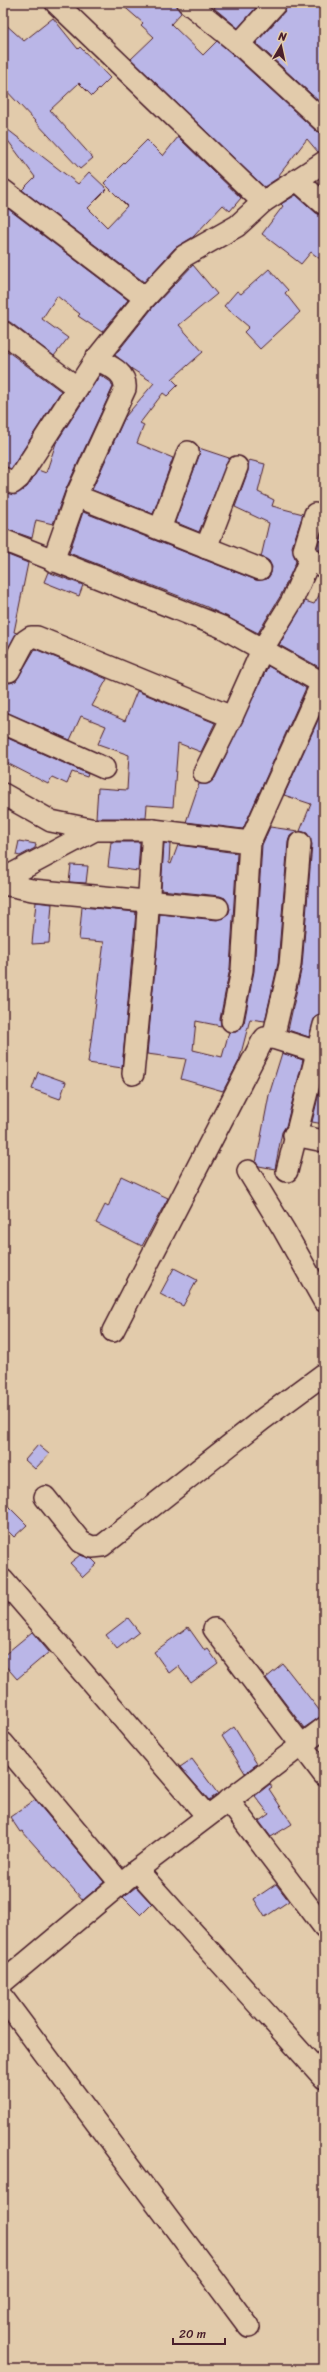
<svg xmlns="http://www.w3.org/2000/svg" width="327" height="2372" font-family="Sriracha,sans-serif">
  <rect width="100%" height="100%" fill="#e2cbab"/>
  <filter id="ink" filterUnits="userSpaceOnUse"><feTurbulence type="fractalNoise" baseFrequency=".025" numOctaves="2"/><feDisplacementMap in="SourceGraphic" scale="8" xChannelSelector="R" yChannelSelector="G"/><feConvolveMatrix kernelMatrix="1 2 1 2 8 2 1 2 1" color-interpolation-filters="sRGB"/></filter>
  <g filter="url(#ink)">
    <g fill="#bab6e7" stroke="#4a1f2b">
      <path d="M120,3h56l5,10 -10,11 32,31 14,-14 14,12 85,78 8,3v16l-6,2 -11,-13 -28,36 2,1 -17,11 -133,-128 23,-22 -13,-12 2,-2z"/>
      <path d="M219,3h41l-22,25 -24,-20z"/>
      <path d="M288,3h36v103l-68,-63 29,-32z"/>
      <path d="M53,18l25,31 2,-2 30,31 -18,18 -13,-13 -29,27 43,48 -13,11 -77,-82v-65l21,19z"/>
      <path d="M3,126l75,58 11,-12 18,17 -19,19 19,19 20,-21 -23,-23 43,-43 16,16 15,-19 63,61 -11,13 -7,-6 -30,32 -18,11 -31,34 -122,-92 13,-13 -32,-43z"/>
      <path d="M296,195l20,18 8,3v46l-13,-10 -10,12 -39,-30 21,-28 -2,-2z"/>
      <path d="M3,205l125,95 -26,32 -24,-16 2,-2 -23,-18 -15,23 26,19 -14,18 -44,-34 -7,-2z"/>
      <path d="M193,265l24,29 -38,31 24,27 -31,27 6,6 -11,11 -4,-3 -23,30 4,2 -7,18 36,15 -20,56 -61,-24 33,-73 29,-34 -22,-14 -17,-14 39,-49z"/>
      <path d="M269,269l19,21 -3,3 15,19 -40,37 -16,-17 5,-5 -25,-21 13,-15 4,3z"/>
      <path d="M3,348l58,43 -50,78 -8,-3z"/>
      <path d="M100,375l11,7 2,5 -48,104 -12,33 -17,-4 -4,18 -29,-10v-37l12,4 12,-8 11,-17 8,3 10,-30z"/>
      <path d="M199,448l30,10 -30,74 -24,-10 24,-66z"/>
      <path d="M249,460l16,4 -7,28 16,8 -2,6 31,8 -11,33 4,15 -15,33 -23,38 -51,-26 -138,-54 14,-41 173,68 11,-1 4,-6 1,-6 -3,-6 -8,-4 8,-34 -34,-16 13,-36z"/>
      <path d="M324,526v27l-7,-5z"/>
      <path d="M3,553l25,10 -14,69 3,1 -14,24z"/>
      <path d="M48,572l35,13 -4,11 -35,-14z"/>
      <path d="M324,587v79l-5,1 -40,-22 26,-44 9,3z"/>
      <path d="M35,649l72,30 -15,27 33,15 12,-30 78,32 -14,29 -23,-9 -5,64 -26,-2 -1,13h-50l2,-30 29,2 2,-35 -31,-11 8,-18 -25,-10 -11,24 -67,-29v-29l7,1 6,-2z"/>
      <path d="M268,666l38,22 -63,141 -57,-7 13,-38 11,-1 5,-5z"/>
      <path d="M324,707v306l-9,4 -6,20 -21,-7 14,-64 10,-122 -5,-11 -7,-2 11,-27 -27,-9z"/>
      <path d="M3,736l85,38 -1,3 -15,-5 -5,12 -15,-7 -4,7 -45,-23z"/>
      <path d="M270,827l28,4 -8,5 -2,6 -10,121 -13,58 -15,-2 -11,42 -16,30 -42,-12 5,-20 -39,-5 13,-140 57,6 11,-5 2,-6 -5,-11 -5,-2 -59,-6 3,-47 6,1 -1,19 2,1 7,-19 59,8 -7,115 -10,51 1,7 -25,-5 -3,29 29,7 7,-25h7l8,-9 10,-52 8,-126z"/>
      <path d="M19,841l17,3 -1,4 -15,8 -4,-1z"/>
      <path d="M111,842h29l-2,29 -30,-4z"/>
      <path d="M71,865l17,1 -2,17 -17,-1z"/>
      <path d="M36,902l16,2 -3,39 -17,1z"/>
      <path d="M82,907l54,5 -14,156 -34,-5 16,-121 -25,-2z"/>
      <path d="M282,1053l21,7 -17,66 -4,6 -7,37 -16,-3 -3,-3 13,-68z"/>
      <path d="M38,1072l28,10 -6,17 -28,-10z"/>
      <path d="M319,1093l5,1v30l-12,-2z"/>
      <path d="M121,1176l47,22 -26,48 -46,-23 9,-18 3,2z"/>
      <path d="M174,1268l23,12 -14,26 -23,-12z"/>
      <path d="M38,1445l11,9 -14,15 -10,-9z"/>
      <path d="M3,1501l24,24 -13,12 -11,-11z"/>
      <path d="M80,1555l12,4 5,5 -14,13 -13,-14z"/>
      <path d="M128,1618l11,14 -22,17 -11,-14z"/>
      <path d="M188,1627l17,24 3,-2 10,14 -27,20 -13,-17 -9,7 -15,-21z"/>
      <path d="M32,1632l17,20 -32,27 -14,-16v-7z"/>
      <path d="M283,1664l40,51 -19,13 -38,-50z"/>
      <path d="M234,1727l23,37 -12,9 -23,-37z"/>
      <path d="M192,1759l26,35 -9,6 -29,-33z"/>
      <path d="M270,1784l2,3 -3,2 23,35 -21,13 -12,-16 10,-7 -14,-18z"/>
      <path d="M35,1800l69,82 -21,18 -61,-69 -2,1 -10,-15z"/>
      <path d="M276,1884l13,17 -24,16 -11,-18z"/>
      <path d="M136,1887l16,17 -11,11 -18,-18z"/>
    </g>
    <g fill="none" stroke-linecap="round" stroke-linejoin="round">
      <defs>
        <g id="minor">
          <path d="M56,3l207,199"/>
          <path d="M188,3l51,41 85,78"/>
          <path d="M239,44l37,-41"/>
          <path d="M298,181l26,23"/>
          <path d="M3,190l142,108"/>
          <path d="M3,332l73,55"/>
          <path d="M3,478l10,5 6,-5 77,-119 49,-61 39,-42 53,-30 26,-24 61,-40"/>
          <path d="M76,496l184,73"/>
          <path d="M160,529l28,-77"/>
          <path d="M3,540l219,87 102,57"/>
          <path d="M206,548l31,-81"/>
          <path d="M310,559l-6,-9 11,-36"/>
          <path d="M53,561l23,-65 49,-107c2,-17 -16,-23 -29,-30"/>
          <path d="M3,669l6,2 16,-30 6,-4h6l195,80 30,-67 30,-49 18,-42 14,8"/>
          <path d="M3,723l101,45"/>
          <path d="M204,773l28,-56"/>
          <path d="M3,794l48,27 44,9"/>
          <path d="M3,879l92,-49h58l97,12 74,-164"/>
          <path d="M3,884l29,6 186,18"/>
          <path d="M232,1021l10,-51 8,-128"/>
          <path d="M273,1038l17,-73 10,-122"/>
          <path d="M133,1074l13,-134 7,-110"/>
          <path d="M294,1135l30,6"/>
          <path d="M248,1171l36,59 40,71"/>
          <path d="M287,1171l37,-146"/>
          <path d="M113,1331l149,-289 3,-4h8l51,16"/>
          <path d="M45,1497l36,45 11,5 10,-1 161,-127 61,-45"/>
          <path d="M3,1580l204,236"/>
          <path d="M214,1629l110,146"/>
          <path d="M3,1743l118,141"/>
          <path d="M228,1800l96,127"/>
          <path d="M137,1870l187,208"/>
          <path d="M3,1982l134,-112 187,-142"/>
          <path d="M3,1998l246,329"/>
        </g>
      </defs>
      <use href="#minor" stroke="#4a1f2b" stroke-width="24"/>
      <use href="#minor" stroke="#e2cbab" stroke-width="21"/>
    </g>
  </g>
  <rect width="327" height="2372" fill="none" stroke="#e2cbab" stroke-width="16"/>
  <rect x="8" y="8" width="311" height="2356" fill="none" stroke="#4a1f2b" stroke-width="1.5" filter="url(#ink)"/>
  <g transform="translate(281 46) rotate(9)" stroke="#e2cbab" stroke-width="3" paint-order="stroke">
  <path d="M0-3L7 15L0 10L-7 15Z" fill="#4a1f2b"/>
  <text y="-6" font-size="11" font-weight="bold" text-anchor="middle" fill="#4a1f2b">N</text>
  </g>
  <path d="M173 2338v6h52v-6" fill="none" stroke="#4a1f2b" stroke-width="2"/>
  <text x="179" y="2338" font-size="12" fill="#4a1f2b" stroke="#e2cbab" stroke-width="3" paint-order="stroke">20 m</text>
</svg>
